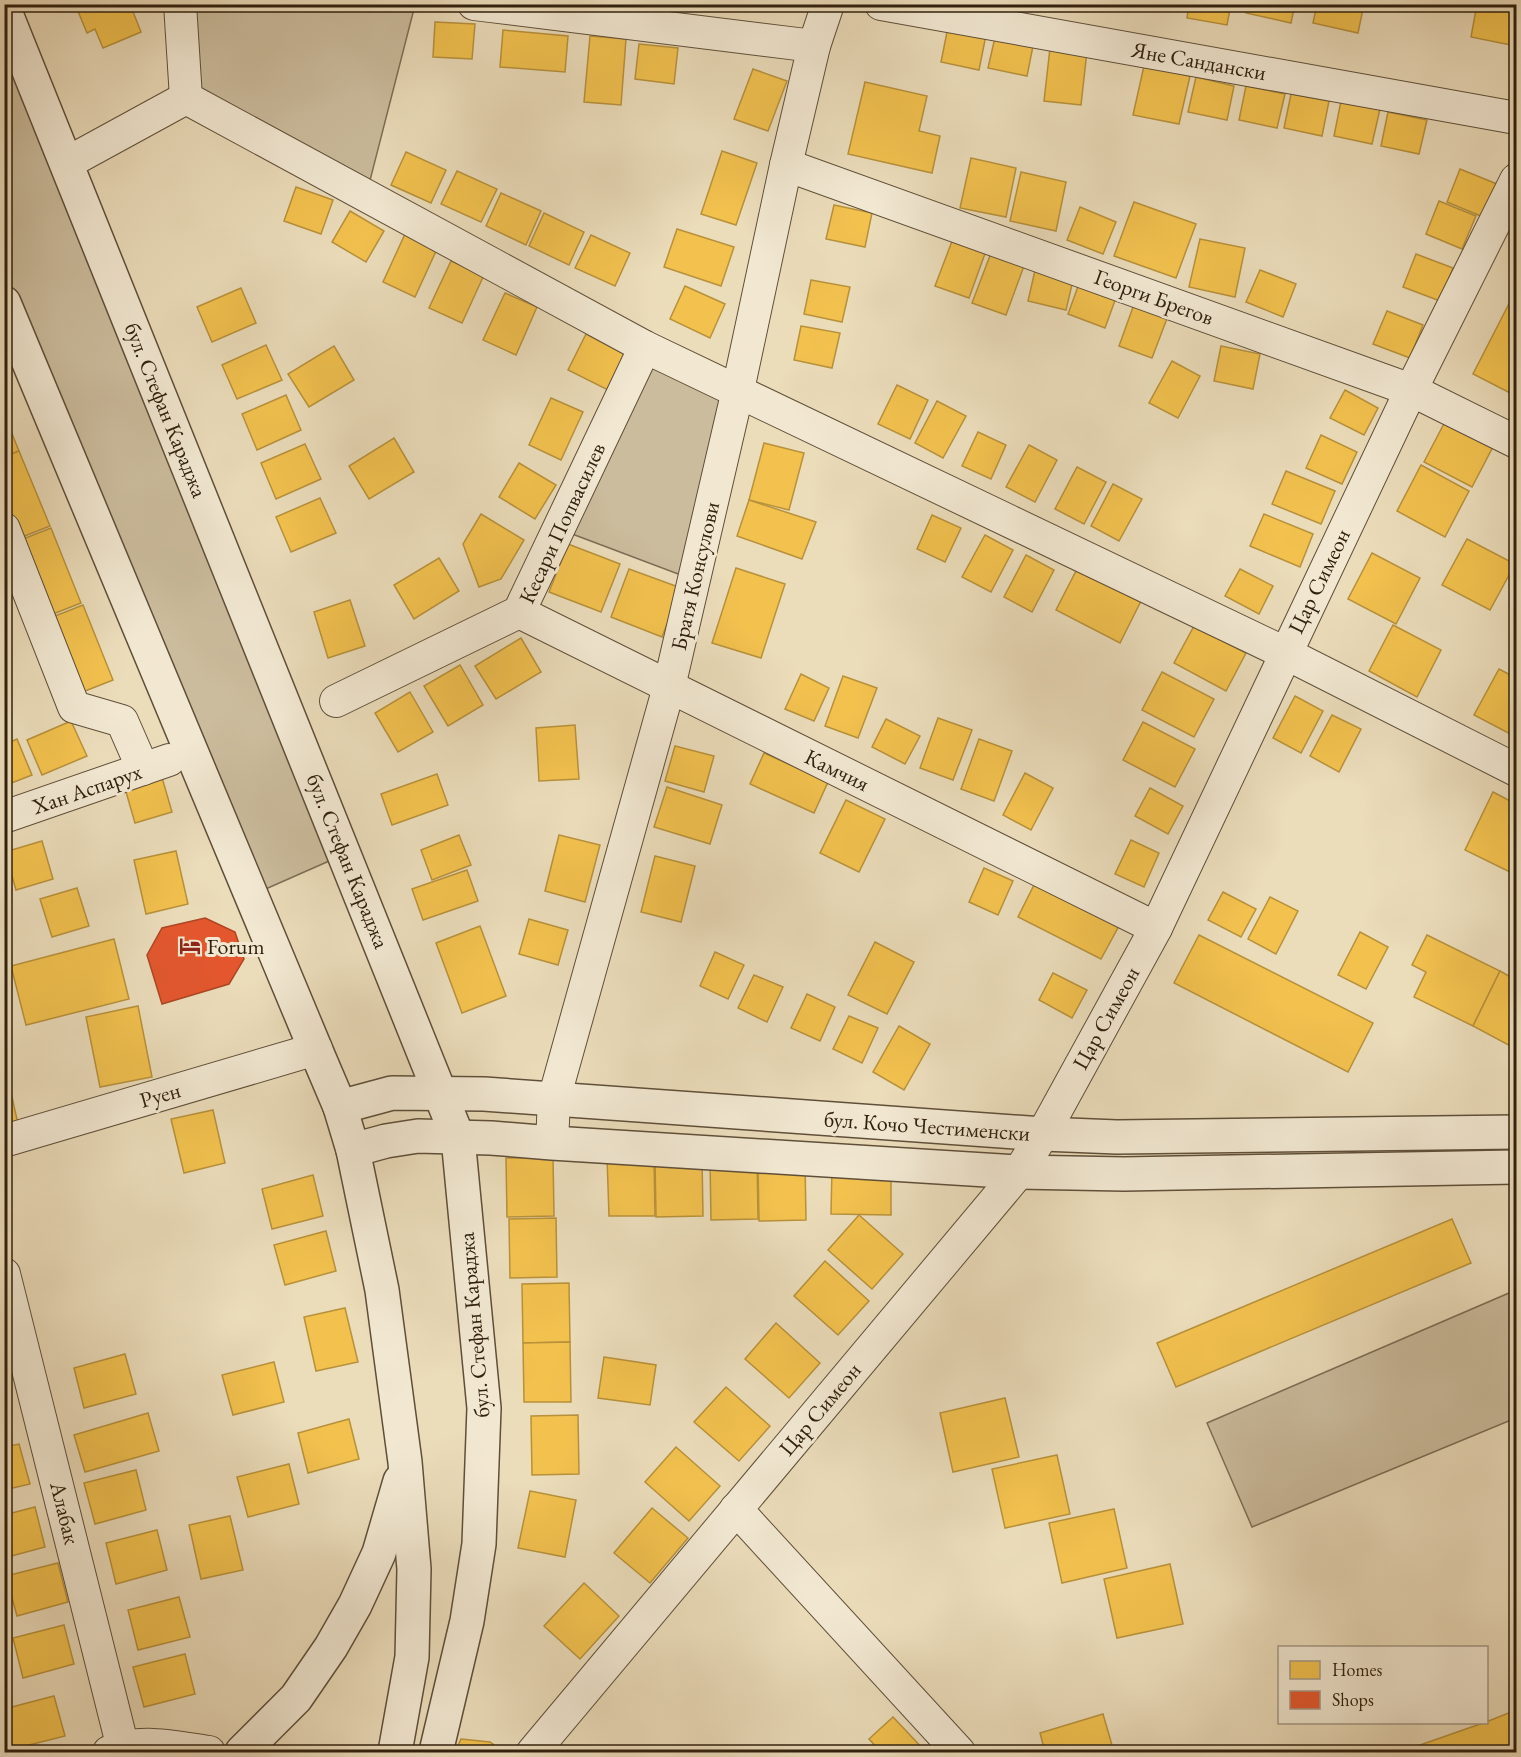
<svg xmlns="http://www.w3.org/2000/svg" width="1521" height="1757" font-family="'EB Garamond',serif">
  <rect width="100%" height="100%" fill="#ebdcba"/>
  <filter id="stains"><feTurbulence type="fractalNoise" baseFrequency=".00333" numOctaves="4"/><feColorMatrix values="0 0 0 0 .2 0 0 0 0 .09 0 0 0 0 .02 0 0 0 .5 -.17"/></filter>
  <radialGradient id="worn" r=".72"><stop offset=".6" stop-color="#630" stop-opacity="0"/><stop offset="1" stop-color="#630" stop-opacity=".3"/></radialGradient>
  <g fill="#cbbc9d" stroke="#7e6e56" stroke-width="1.5">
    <path d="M180,5h235l-49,191 -180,-98z"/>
    <path d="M4,9l341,845 -93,41 -247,-592z"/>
    <path d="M645,347l93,43 -44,190 -135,-51z"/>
    <path d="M1516,1290v128l-264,109 -45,-104z"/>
  </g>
  <g fill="#f2c14e" stroke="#b8913b" stroke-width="1.5">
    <path d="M75,4h55l11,28 -38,16 -8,-19 -8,4z"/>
    <path d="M696,4h46v5z"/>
    <path d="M750,4h61v6l-61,-3z"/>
    <path d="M1189,4h42l-4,21 -40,-7z"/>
    <path d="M1248,4h47l-4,19 -45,-10z"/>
    <path d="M1317,4h47l-6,29 -45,-10z"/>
    <path d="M1477,4h39v42l-45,-9z"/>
    <path d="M435,22l40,2 -3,35 -39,-2z"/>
    <path d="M948,27l38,8 -7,35 -38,-8z"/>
    <path d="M503,30l65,6 -3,36 -65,-5z"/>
    <path d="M996,33l38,8 -7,35 -39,-8z"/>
    <path d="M590,36l36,3 -5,66 -37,-3z"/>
    <path d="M639,44l39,4 -4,36 -39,-5z"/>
    <path d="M1050,48l37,3 -6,54 -37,-4z"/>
    <path d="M1144,66l46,10 -11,48 -46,-9z"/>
    <path d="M753,69l34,12 -19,50 -34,-12z"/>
    <path d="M1196,77l38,9 -7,34 -39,-8z"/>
    <path d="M865,82l62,14 -8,35 21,5 -8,37 -84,-19z"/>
    <path d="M1246,86l39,8 -8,34 -38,-8z"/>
    <path d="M1291,94l38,7 -7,35 -38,-8z"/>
    <path d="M1341,101l39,8 -8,35 -38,-8z"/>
    <path d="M1388,112l39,8 -8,34 -38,-8z"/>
    <path d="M722,151l35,12 -21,62 -35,-11z"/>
    <path d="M406,152l40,18 -15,33 -40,-18z"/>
    <path d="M971,158l45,10 -10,49 -46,-9z"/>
    <path d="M1460,169l37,15 -14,33 -36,-15z"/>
    <path d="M457,171l40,18 -16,33 -40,-18z"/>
    <path d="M1021,172l45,10 -10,49 -46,-10z"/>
    <path d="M296,187l37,13 -12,34 -37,-13z"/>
    <path d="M501,193l40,18 -15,34 -40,-19z"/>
    <path d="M1439,201l37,15 -14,33 -36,-15z"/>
    <path d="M1134,202l62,22 -20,54 -62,-22z"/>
    <path d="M834,205l38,8 -7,34 -39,-8z"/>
    <path d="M1080,207l36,15 -13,32 -36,-14z"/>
    <path d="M350,211l34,20 -18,31 -34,-20z"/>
    <path d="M544,213l40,19 -15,33 -40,-19z"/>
    <path d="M677,229l57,18 -13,39 -57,-19z"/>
    <path d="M405,234l32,15 -22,48 -32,-15z"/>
    <path d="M591,235l39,18 -15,33 -40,-18z"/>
    <path d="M954,236l33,12 -18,50 -34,-12z"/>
    <path d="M1200,239l45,9 -10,49 -46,-10z"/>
    <path d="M991,253l33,13 -18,49 -34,-12z"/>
    <path d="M1416,254l37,14 -13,33 -37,-14z"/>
    <path d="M451,261l33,14 -22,48 -33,-15z"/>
    <path d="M1036,266l38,10 -8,34 -38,-9z"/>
    <path d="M1260,270l36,14 -13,33 -37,-15z"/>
    <path d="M811,280l39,7 -8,35 -38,-8z"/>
    <path d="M1080,281l37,14 -12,33 -37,-14z"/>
    <path d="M685,286l40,18 -15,34 -40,-19z"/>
    <path d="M241,288l15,35 -44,19 -15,-35z"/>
    <path d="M1516,290v106l-43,-22z"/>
    <path d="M505,293l32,14 -21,48 -33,-15z"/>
    <path d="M1137,296l34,12 -19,50 -33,-12z"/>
    <path d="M1387,311l36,14 -13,33 -37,-14z"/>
    <path d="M801,326l39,7 -8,35 -38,-8z"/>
    <path d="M586,334l40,21 -18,35 -40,-20z"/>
    <path d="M266,345l16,35 -45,19 -15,-34z"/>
    <path d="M334,346l20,34 -45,27 -21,-33z"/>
    <path d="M1221,346l39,8 -7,35 -39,-8z"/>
    <path d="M1172,361l28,15 -22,42 -29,-15z"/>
    <path d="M897,385l31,15 -18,39 -32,-15z"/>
    <path d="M1345,390l33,18 -14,27 -34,-17z"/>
    <path d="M286,395l15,35 -44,20 -15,-36z"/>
    <path d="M551,398l32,14 -22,48 -32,-15z"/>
    <path d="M937,401l29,15 -23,42 -28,-15z"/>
    <path d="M4,414l15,37 -15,6z"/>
    <path d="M1448,416l48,25 -24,46 -48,-25z"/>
    <path d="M978,432l28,13 -15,34 -29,-13z"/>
    <path d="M1321,435l36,17 -15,32 -36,-16z"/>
    <path d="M394,438l20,34 -45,27 -20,-33z"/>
    <path d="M764,443l40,10 -15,57 -40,-10z"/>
    <path d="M305,444l16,35 -45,20 -15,-36z"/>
    <path d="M1029,445l28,15 -22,42 -29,-15z"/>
    <path d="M19,451l31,75 -33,13 -13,-30v-52z"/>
    <path d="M519,463l37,22 -21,34 -36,-22z"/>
    <path d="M1421,465l48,26 -24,46 -48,-26z"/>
    <path d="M1077,467l29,15 -22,42 -29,-15z"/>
    <path d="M1286,471l49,20 -14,33 -49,-20z"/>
    <path d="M1113,484l29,15 -23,42 -28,-15z"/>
    <path d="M320,498l16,35 -45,19 -15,-35z"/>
    <path d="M749,500l67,22 -14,37 -65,-23z"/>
    <path d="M481,514l43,26 -23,39 -22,8 -16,-43z"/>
    <path d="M1264,514l49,20 -13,33 -50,-21z"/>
    <path d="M932,515l29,13 -16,34 -28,-13z"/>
    <path d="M51,528l30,75 -33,13 -30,-75z"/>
    <path d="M985,535l28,15 -22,42 -29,-15z"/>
    <path d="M1467,539l48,25 -25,46 -48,-25z"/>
    <path d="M568,544l52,20 -19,48 -52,-20z"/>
    <path d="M1372,553l48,25 -24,46 -48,-25z"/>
    <path d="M1026,555l28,15 -22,42 -28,-15z"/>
    <path d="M439,558l20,33 -45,28 -20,-34z"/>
    <path d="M736,568l49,16 -24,74 -49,-15z"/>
    <path d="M629,569l52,19 -19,49 -51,-20z"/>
    <path d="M1077,569l64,32 -21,42 -64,-33z"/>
    <path d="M1240,569l33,17 -14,28 -34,-18z"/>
    <path d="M350,600l15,46 -37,12 -14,-46z"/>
    <path d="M83,605l30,75 -33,13 -30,-75z"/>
    <path d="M1393,625l48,25 -24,47 -48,-26z"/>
    <path d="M1194,626l52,27 -20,38 -52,-28z"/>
    <path d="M521,638l20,34 -45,27 -21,-33z"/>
    <path d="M460,665l23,40 -35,21 -24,-40z"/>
    <path d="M1499,669l17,9v59l-42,-22z"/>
    <path d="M1162,672l52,27 -20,38 -52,-27z"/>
    <path d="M801,674l28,14 -15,33 -29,-12z"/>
    <path d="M843,676l34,12 -19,50 -33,-12z"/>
    <path d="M410,692l23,40 -35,20 -23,-39z"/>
    <path d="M1295,696l28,15 -22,42 -28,-15z"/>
    <path d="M1332,715l29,14 -22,43 -29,-16z"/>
    <path d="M938,718l34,12 -19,50 -33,-12z"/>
    <path d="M886,719l34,17 -15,28 -33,-17z"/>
    <path d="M71,721l16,35 -45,19 -15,-35z"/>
    <path d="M1143,722l52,27 -20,38 -52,-27z"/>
    <path d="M575,725l4,54 -40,2 -3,-53z"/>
    <path d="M17,739l15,36 -28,11v-41z"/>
    <path d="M979,739l33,12 -18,50 -33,-12z"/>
    <path d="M675,746l39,10 -10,36 -39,-11z"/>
    <path d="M764,753l64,29 -14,31 -64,-29z"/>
    <path d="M1025,773l28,15 -22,42 -28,-15z"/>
    <path d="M161,774l11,38 -37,11 -11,-38z"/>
    <path d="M437,774l11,31 -56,20 -11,-31z"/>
    <path d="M667,787l55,18 -12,39 -56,-17z"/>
    <path d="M1150,788l33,18 -15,28 -33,-18z"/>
    <path d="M1493,792l23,12v71l-51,-25z"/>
    <path d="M846,800l39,19 -26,53 -39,-19z"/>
    <path d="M459,835l12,30 -39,15 -11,-30z"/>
    <path d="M559,835l41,10 -15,57 -40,-11z"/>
    <path d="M1131,840l28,13 -15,34 -29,-13z"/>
    <path d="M42,841l11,38 -37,11 -11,-38z"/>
    <path d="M176,851l12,53 -42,10 -12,-54z"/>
    <path d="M655,856l40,10 -14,56 -40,-10z"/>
    <path d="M4,863l8,27 -8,2z"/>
    <path d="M984,868l29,13 -15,34 -29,-13z"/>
    <path d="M467,870l11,31 -55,19 -11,-31z"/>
    <path d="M1036,881l84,43 -19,35 -83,-42z"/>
    <path d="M77,888l12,38 -37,11 -12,-38z"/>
    <path d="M1223,892l33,17 -15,28 -33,-17z"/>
    <path d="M1270,897l28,14 -22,43 -28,-15z"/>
    <path d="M529,919l39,11 -10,35 -39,-11z"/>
    <path d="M480,926l26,70 -44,17 -26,-70z"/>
    <path d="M1360,932l28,15 -22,42 -28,-14z"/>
    <path d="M1199,935l174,88 -25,49 -174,-89z"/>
    <path d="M1427,935l73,36 -27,55 -59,-29 12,-25 -14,-7z"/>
    <path d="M114,939l15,60 -103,26 -15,-59z"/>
    <path d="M875,942l39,20 -27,52 -39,-19z"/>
    <path d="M715,952l29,13 -16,34 -28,-13z"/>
    <path d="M1500,971l16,9v69l-43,-23z"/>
    <path d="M1053,973l34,17 -15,28 -33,-18z"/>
    <path d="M754,975l29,12 -16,35 -29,-14z"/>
    <path d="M807,994l28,13 -15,34 -29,-13z"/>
    <path d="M138,1006l14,71 -52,10 -14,-70z"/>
    <path d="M849,1016l29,12 -16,35 -29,-14z"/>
    <path d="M899,1026l31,18 -26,46 -31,-18z"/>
    <path d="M6,1070l12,54 -14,3v-56z"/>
    <path d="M213,1110l12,53 -41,10 -13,-54z"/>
    <path d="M553,1157l1,59 -47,1 -1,-59z"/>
    <path d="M607,1157h47l1,59h-46z"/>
    <path d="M702,1157l1,59 -47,1 -1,-59z"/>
    <path d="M757,1160l1,59 -47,1 -1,-59z"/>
    <path d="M805,1161l1,59 -47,1 -1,-59z"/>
    <path d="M832,1168h59v47l-60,-1z"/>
    <path d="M313,1175l10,41 -51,13 -10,-40z"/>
    <path d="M859,1215l44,39 -31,35 -44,-39z"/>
    <path d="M556,1218l1,59 -47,1 -1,-59z"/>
    <path d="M1452,1219l19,44 -295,124 -19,-44z"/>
    <path d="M326,1231l10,40 -51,14 -11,-40z"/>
    <path d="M825,1261l44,40 -31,34 -44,-39z"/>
    <path d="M569,1283l1,59 -47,1 -1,-59z"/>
    <path d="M345,1308l13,54 -42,9 -12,-54z"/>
    <path d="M776,1323l44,40 -31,35 -44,-39z"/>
    <path d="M570,1342l1,60h-47l-1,-59z"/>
    <path d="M125,1354l11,40 -52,14 -10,-40z"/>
    <path d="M604,1357l52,8 -6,40 -52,-7z"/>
    <path d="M274,1362l10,40 -51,13 -11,-40z"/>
    <path d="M726,1387l44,39 -31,35 -45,-39z"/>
    <path d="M1005,1398l14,59 -66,15 -13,-59z"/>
    <path d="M148,1413l11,38 -74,21 -11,-37z"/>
    <path d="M578,1415l1,59 -47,1 -1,-59z"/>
    <path d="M349,1419l10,40 -51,14 -10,-40z"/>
    <path d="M19,1444l11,40 -26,6v-43z"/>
    <path d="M676,1447l44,39 -31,35 -44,-39z"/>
    <path d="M1057,1455l13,59 -65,14 -13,-59z"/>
    <path d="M289,1464l10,40 -51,13 -11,-40z"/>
    <path d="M136,1470l10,40 -51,14 -11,-41z"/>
    <path d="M530,1491l46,9 -11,57 -47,-9z"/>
    <path d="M35,1507l10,40 -41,11v-43z"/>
    <path d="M652,1508l36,30 -38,45 -36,-30z"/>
    <path d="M1114,1509l13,59 -65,15 -13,-60z"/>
    <path d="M230,1516l13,54 -42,9 -12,-54z"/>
    <path d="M157,1530l10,40 -51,14 -10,-41z"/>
    <path d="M58,1563l10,39 -51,14 -11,-40z"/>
    <path d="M1170,1564l13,60 -66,14 -13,-59z"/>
    <path d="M584,1583l35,33 -39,43 -36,-33z"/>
    <path d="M179,1597l11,40 -52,13 -10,-40z"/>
    <path d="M64,1625l10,39 -51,14 -10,-40z"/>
    <path d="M185,1654l10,40 -51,13 -11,-40z"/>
    <path d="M54,1696l11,40 -52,13 -9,-40z"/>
    <path d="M1516,1710v42h-116l86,-30z"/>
    <path d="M1103,1714l11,38h-69l-5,-19z"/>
    <path d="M893,1717l33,35h-45l-12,-13z"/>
    <path d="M461,1739l29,3 14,10h-49z"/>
  </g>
  <path fill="#e4572e" stroke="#ae4624" stroke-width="1.5" d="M205,918l30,14 9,27 -15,25 -67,20 -15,-49 15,-27z"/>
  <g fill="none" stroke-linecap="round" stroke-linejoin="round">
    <defs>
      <g id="minor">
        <path d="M180,4l6,94"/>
        <path d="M474,4l340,42"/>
        <path d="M881,4l635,114"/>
        <path d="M67,163l119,-65 459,249 640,306 231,117"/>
        <path d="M786,165l625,225 105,52"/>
        <path d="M4,529l70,178 48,14 21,48"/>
        <path d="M519,612l637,316"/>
        <path d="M336,701l183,-89 126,-265"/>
        <path d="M4,817l165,-57"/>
        <path d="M4,1141l312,-92"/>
        <path d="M552,1143l2,-44 115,-412 69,-297 48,-225 28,-119 14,-42"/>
        <path d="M4,1274l120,478"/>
        <path d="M736,1509l223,243"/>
        <path d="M109,1752c31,-14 68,-4 100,0"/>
        <path d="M533,1752l486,-580 24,-38 113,-206 255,-538 105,-210"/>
      </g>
      <g id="tertiary">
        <path d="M4,9l454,1129 26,270 -5,136 -12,77 -31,131"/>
        <path d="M4,303l316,757 20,47 13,43 29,140 23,172 9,107 -2,88 -17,95"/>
        <path d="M340,1107l52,-14 92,1 559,40 74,3 399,-5"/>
        <path d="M353,1150l33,-9 32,-5 73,2 61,5 467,29 105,2 392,-7"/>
        <path d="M242,1752l54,-54 35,-51 24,-42 24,-52 21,-72"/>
      </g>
    </defs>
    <use href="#minor" stroke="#5f4f39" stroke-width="34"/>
    <use href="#tertiary" stroke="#5f4f39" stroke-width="36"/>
    <use href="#minor" stroke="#f2e8d2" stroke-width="32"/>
    <use href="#tertiary" stroke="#f2e8d2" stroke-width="33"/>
  </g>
  <defs>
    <symbol id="hotel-bare" viewBox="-9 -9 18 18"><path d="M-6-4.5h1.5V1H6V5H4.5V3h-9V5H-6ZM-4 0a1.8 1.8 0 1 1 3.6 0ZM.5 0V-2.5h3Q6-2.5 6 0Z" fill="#8f2418" stroke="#f2e8d2" stroke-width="2.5" paint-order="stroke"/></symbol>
  </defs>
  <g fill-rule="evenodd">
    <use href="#hotel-bare" x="175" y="931" width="30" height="30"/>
  </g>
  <g text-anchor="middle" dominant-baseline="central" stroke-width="6" stroke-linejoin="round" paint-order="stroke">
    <g font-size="22" fill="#30200e" stroke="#f2e8d2">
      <text transform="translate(1199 61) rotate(10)">Яне Сандански</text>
      <text transform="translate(1154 297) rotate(20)">Георги Брегов</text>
      <text transform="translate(166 410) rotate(68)">бул. Стефан Караджа</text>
      <text transform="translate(562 523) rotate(-65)">Кесари Попвасилев</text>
      <text transform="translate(695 576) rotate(-77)">Братя Консулови</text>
      <text transform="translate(1319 581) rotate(-64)">Цар Симеон</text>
      <text transform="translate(837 770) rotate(26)">Камчия</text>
      <text transform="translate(87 789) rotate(-19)">Хан Аспарух</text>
      <text transform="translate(348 861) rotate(68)">бул. Стефан Караджа</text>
      <text transform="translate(1106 1018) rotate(-61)">Цар Симеон</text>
      <text transform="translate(160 1095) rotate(-16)">Руен</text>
      <text transform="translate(927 1126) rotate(4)">бул. Кочо Честименски</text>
      <text transform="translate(474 1325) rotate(-95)">бул. Стефан Караджа</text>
      <text transform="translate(820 1409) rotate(-50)">Цар Симеон</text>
      <text transform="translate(65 1513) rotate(76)">Алабак</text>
    </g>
    <g font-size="22" fill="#30200e" stroke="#f2e8d2" text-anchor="start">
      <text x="207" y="946">Forum</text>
    </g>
  </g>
  <rect width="1521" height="1757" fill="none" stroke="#ebdcba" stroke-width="24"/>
  <rect x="6" y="6" width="1509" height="1745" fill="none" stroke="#30200e" stroke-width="3"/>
  <rect x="12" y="12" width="1497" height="1733" fill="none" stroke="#30200e" stroke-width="1.5"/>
  <rect x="1278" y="1646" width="210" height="78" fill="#f2e8d2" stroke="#a49884" stroke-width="1.5"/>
  <rect x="1290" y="1661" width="30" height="18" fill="#f2c14e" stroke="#a49884" stroke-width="1.5"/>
  <text x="1332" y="1676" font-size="18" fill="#30200e">Homes</text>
  <rect x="1290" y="1691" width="30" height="18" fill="#e4572e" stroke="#a49884" stroke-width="1.5"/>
  <text x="1332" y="1706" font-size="18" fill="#30200e">Shops</text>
  <rect width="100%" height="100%" filter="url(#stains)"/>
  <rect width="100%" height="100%" fill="url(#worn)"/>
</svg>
